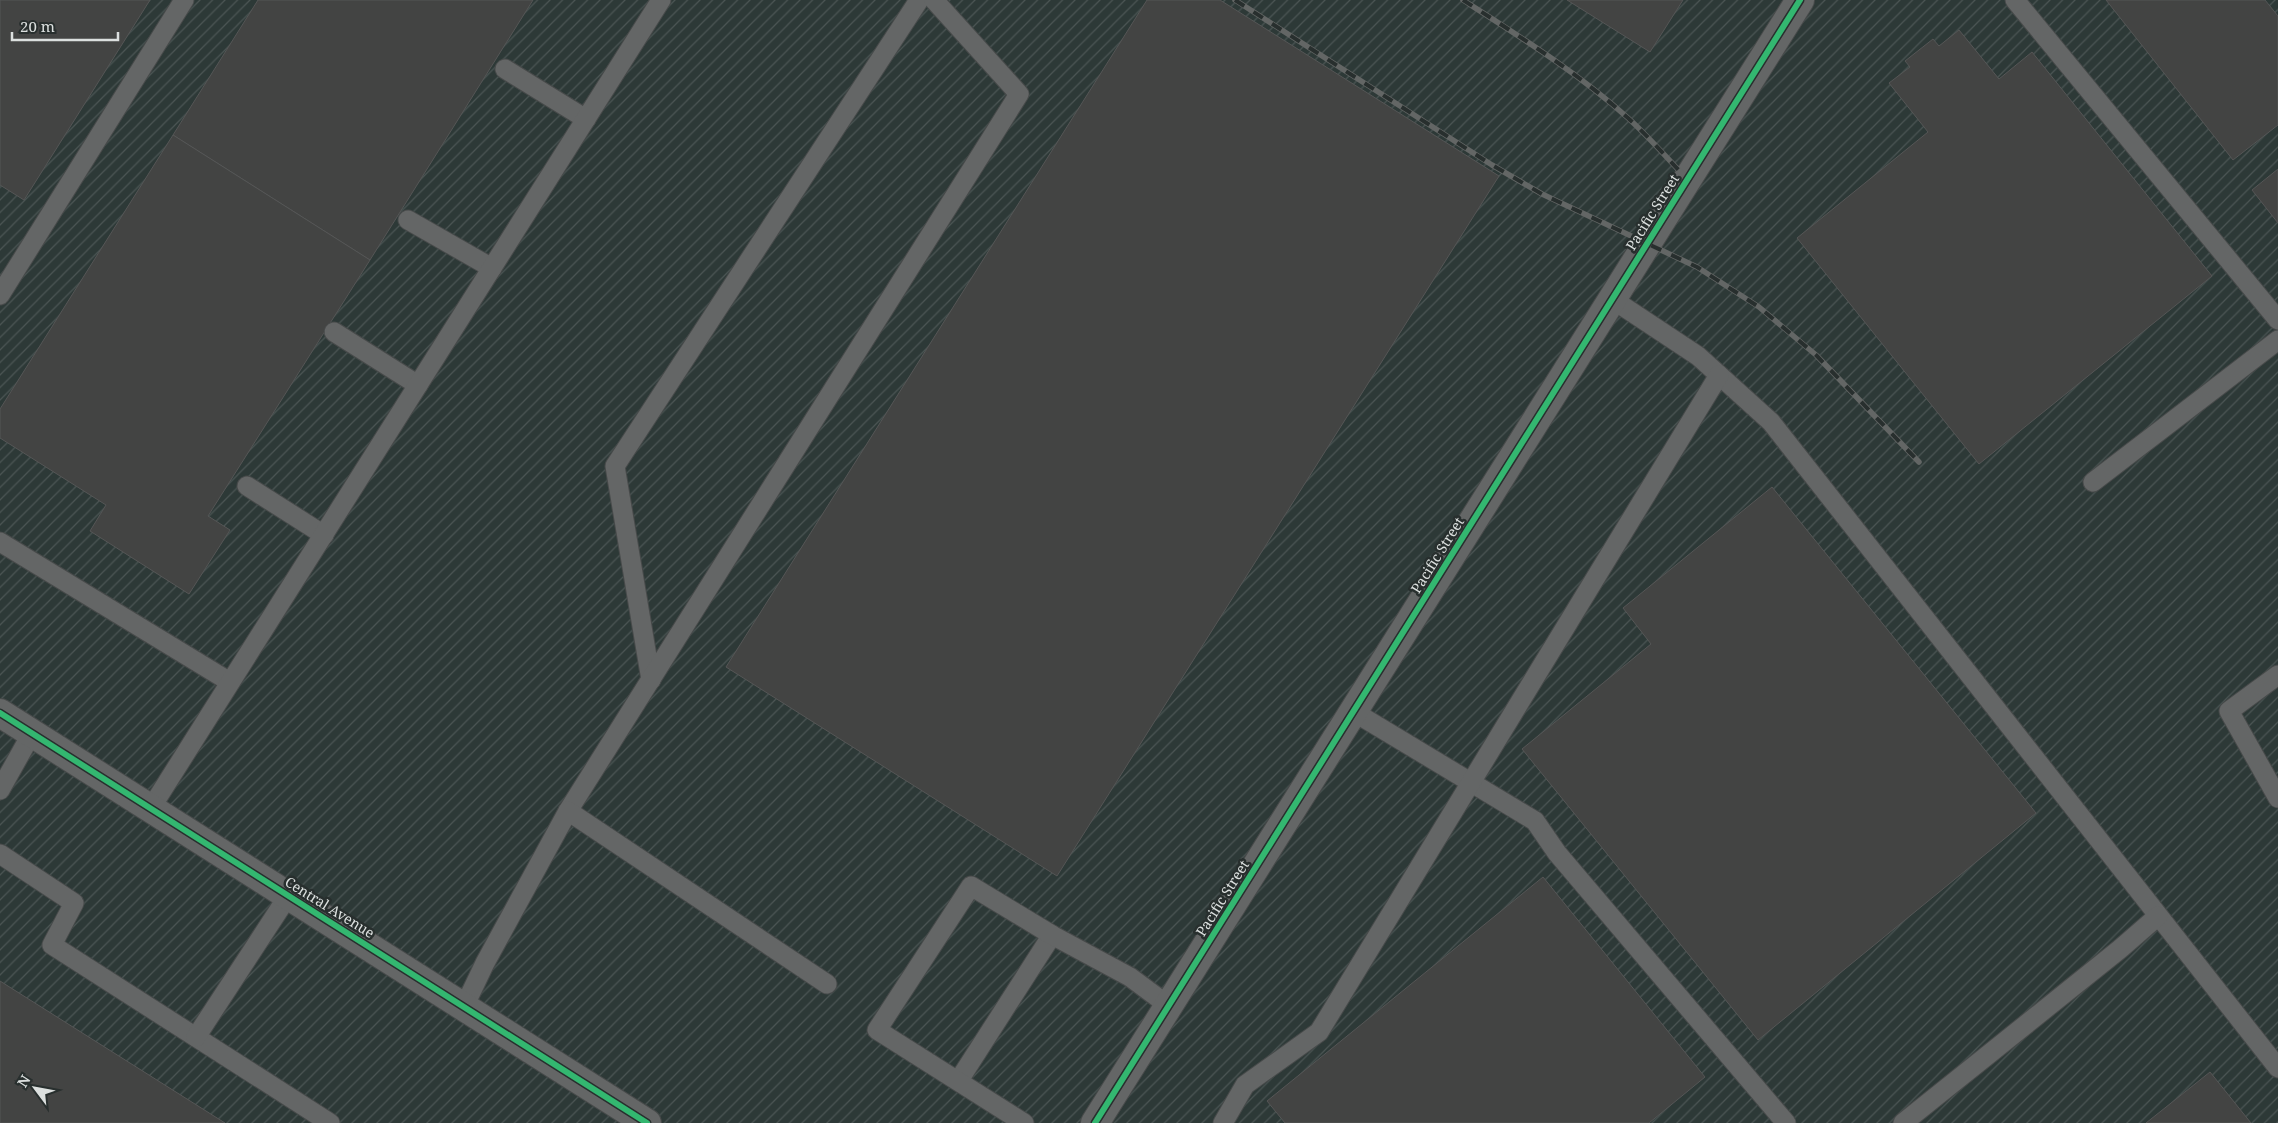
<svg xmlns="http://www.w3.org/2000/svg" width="2278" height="1123" font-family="'Noto Serif',serif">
  <defs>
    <pattern id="industrial-furrows" width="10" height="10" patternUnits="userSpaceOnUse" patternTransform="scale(1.25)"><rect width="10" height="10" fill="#2d3937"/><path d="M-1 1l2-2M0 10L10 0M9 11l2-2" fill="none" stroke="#4b5554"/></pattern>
  </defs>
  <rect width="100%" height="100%" fill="#292e2d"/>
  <rect fill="url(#industrial-furrows)" x="0" y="0" width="2278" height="1123"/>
  <g fill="#434443" stroke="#555656">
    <path d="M0,0h150l-126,200 -24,-15z"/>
    <path d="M258,0h275l-163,260 -197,-125z"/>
    <path d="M1147,0h73l279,176 -442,700 -331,-209z"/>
    <path d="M1567,0h116l-33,52z"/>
    <path d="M2106,0h159l13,16v109l-45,35z"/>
    <path d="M1959,30l40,49 33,-27 180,224 -233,188 -182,-226 131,-106 -39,-49 21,-16 -5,-6 28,-22 6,7z"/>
    <path d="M173,135l197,125 -162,256 22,14 -41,64 -99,-63 16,-26 -106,-67v-29z"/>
    <path d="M2278,169v54l-26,-33z"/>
    <path d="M1772,487l264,326 -278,227 -236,-291 129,-105 -28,-36z"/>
    <path d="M1543,877l162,200 -56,46h-364l-18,-22z"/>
    <path d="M0,981l225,142h-225z"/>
    <path d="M2210,1072l41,51h-105z"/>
  </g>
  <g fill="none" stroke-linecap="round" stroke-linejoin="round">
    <defs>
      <g id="service">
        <path d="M2015,0l263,320"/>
        <path d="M505,69l81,50"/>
        <path d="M408,220l84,48"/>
        <path d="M0,295l184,-295"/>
        <path d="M1612,299l86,57 73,66 507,646"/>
        <path d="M334,332l84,53"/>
        <path d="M2093,482l185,-142"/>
        <path d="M247,486l77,49"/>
        <path d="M0,542l230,140"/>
        <path d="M2278,675l-49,36 49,87"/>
        <path d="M651,680l-36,-214 304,-466"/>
        <path d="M1354,712l181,109 22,32 229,270"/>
        <path d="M0,790l32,-57"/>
        <path d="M151,808l510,-808"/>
        <path d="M568,811l451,-717 -85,-94"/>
        <path d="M0,854l74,49 -22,42 278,178"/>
        <path d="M464,1007l21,-44 83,-152 259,173"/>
        <path d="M196,1037l92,-141"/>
        <path d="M959,1080l93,-145"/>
        <path d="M1024,1123l-147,-93 94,-144 81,49 78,42 39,29"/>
        <path d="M1223,1123l22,-38 74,-53 400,-657"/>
        <path d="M1903,1123l217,-174 38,-33"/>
      </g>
      <path id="minor" d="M1095,1123l705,-1123"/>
      <path id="tertiary" d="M0,713l647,410"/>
    </defs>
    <use href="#service" stroke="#474a4a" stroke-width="21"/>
    <use href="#minor" stroke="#474a4a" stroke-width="30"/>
    <use href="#tertiary" stroke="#474a4a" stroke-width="30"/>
    <use href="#service" stroke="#646666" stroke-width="19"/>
    <use href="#minor" stroke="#646666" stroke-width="28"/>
    <use href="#tertiary" stroke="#646666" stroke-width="28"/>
    <defs>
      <g id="rail">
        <path d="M1235,0l257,165 50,29 155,73 62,40 57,48 103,107"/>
        <path d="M1463,0c56,36 115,73 165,118 21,19 40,41 59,61"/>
      </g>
    </defs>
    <use href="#rail" stroke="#636665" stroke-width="5.5"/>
    <use href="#rail" stroke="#282f2e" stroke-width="4" stroke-dasharray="11" stroke-linecap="butt"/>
    <defs>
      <g id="cycleway">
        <path d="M0,713l647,410"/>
        <path d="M1095,1123l705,-1123"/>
      </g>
    </defs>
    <use href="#cycleway" stroke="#282f2e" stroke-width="9"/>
    <use href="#cycleway" stroke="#33b770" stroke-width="6"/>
  </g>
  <g text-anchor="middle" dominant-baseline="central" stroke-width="5" stroke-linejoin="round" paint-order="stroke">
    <g font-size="14" fill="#dce0df" stroke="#282f2e">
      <text transform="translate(1652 212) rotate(-58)">Pacific Street</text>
      <text transform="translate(1437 555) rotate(-58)">Pacific Street</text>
      <text transform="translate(1222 898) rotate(-58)">Pacific Street</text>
      <text transform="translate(330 907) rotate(32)">Central Avenue</text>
    </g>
  </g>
  <g transform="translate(35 1088) rotate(302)" stroke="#282f2e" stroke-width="4" paint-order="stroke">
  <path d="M0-4L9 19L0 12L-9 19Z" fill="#dce0df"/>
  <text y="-8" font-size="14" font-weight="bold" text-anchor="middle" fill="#dce0df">N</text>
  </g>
  <path d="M12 32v8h106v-8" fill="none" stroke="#dce0df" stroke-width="2.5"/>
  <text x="20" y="32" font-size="15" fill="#dce0df" stroke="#282f2e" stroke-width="4" paint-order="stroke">20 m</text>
</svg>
